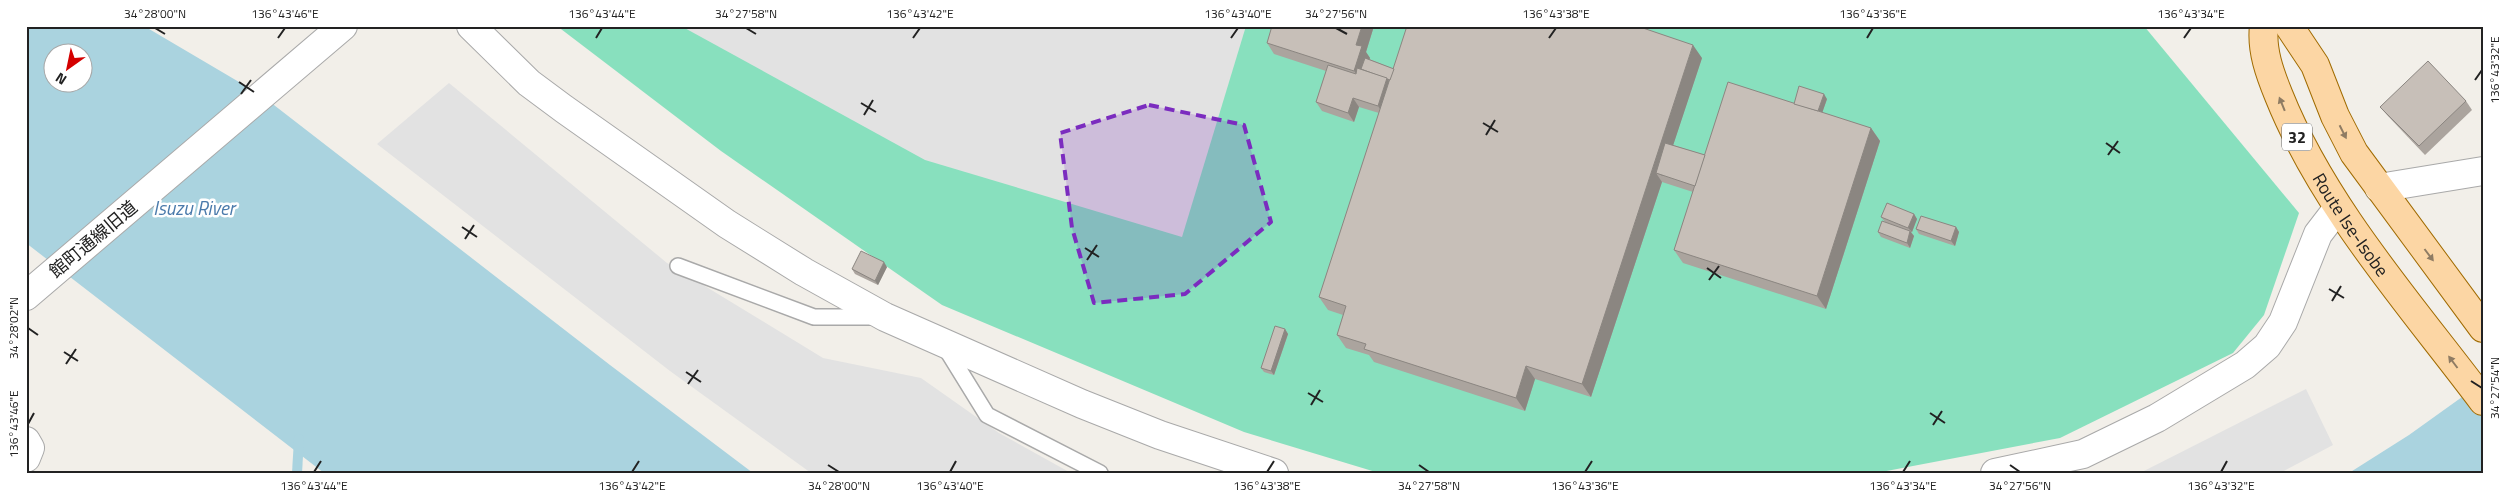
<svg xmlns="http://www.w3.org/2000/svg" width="2509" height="499" font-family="'Titillium Web','Noto Sans JP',sans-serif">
  <rect width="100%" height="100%" fill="#f2efe9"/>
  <path fill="#88e0be" d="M557,26h1587l155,187 -35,102 -31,38 -173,85 -184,35h-497l-135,-41 -302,-127 -221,-154z"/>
  <g fill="#e2e2e2">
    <path d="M681,26h565l-64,211 -257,-77z"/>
    <path d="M449,83l218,180 156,95 98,20 78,55 72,40h-260l-141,-102 -293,-227z"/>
    <path d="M2306,389l27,56 -53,28h-140z"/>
  </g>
  <g fill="#aad3df" fill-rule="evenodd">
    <path d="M26,26h118l117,69 349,270 143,108h-429l-298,-230zM52,52h30v30h-30z"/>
    <path d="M2483,382v91h-134l60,-38z"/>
  </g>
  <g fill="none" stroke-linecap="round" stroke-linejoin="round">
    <path stroke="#aad3df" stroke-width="10" d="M297,473l2,-34"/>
    <defs>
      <g id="service">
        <path d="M678,266l136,51h62"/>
        <path d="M945,347l42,68 113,58"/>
      </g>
      <g id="minor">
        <path d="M471,26l58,57 35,26 163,115 77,48 81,45 197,87 78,31 114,38"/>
        <path d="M2379,188l104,-17"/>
        <path d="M26,441l4,7 -4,10"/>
        <path d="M1995,473l88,-19 74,-36 88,-53 22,-19 16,-24 35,-88 20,-26"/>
      </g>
      <path id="tertiary" d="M26,296l317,-270"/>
      <g id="primary">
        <path id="s1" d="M2264,26c-3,24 6,48 15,70 45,112 132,209 204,305"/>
        <path d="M2289,26l26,39 20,51 19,37 129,175"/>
      </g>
    </defs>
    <use href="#service" stroke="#a9a9a9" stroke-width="18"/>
    <use href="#minor" stroke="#a9a9a9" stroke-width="30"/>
    <use href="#tertiary" stroke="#a9a9a9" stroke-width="30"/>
    <use href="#primary" stroke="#a06b00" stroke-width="30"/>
    <use href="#service" stroke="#fff" stroke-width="15"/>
    <use href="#minor" stroke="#fff" stroke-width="28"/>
    <use href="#tertiary" stroke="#fff" stroke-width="28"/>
    <use href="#primary" stroke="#fcd6a4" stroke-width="28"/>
  </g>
  <g fill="#aba49e">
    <path d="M1272,26h102l-8,26 4,6 -1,1 25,10 308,-11 -29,87 32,10 89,-51 33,-5 -5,14 49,15 9,13 -54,168 -143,-46 -9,-13 19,-58 -31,-10 -71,215 -56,-18 -10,32 -151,-49 -5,-7 -23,-7 -9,-13 6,-20 -15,-5 -9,-13 60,-184 -20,-6 -5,15 -32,-11 -6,-9 10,-31 -52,-17 -7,-11z"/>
    <path d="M2466,101l6,9 -47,45 -38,-40 -7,-8z"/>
    <path d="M1914,214l3,5 -5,13h-1l3,4 -4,12 -29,-11 -3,-5 7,-10 -4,-5z"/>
    <path d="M1956,227l3,5 -4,14 -36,-12 -3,-5z"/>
    <path d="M887,267l-9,18 -23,-11 -3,-5z"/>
    <path d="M1285,329l3,5 -14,41 -10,-3 -3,-4z"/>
  </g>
  <g fill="#8b8681">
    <path d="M1362,26h12l-8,26 4,6 -8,24 -8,-11 2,-26z"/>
    <path d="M1693,45l9,13 -39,118 -7,-3 6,9 -71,215 -9,-13z"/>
    <path d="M1387,78l6,9 -9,28 -6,-9z"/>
    <path d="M1824,94l3,5 -8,23 -3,-5z"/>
    <path d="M1353,98l6,9 -5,15 -6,-9z"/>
    <path d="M1871,128l9,13 -54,168 -9,-13z"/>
    <path d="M1914,214l3,5 -5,13 -4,-4z"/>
    <path d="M1956,227l3,5 -4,14 -4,-5z"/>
    <path d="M1910,231l4,5 -4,12 -3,-5z"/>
    <path d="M884,262l3,5 -9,18 -3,-4z"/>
    <path d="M1285,329l3,5 -14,41 -3,-4z"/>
    <path d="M1526,366l9,13 -10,32 -9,-13z"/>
  </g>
  <g fill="#c7bfb8" stroke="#8b8681">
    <path d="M1272,26h90l-6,19 6,1 -8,25 -87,-28z"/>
    <path d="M1407,26h230l56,19 -111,339 -56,-18 -10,32 -152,-49 2,-5 -29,-9 9,-29 -27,-9z"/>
    <path d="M1365,58l29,11 -4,11 -29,-11z"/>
    <path d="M2428,61l38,40 -47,45 -39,-39z"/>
    <path d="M1328,65l28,9 1,-6 30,10 -9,28 -25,-8 -5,15 -32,-11z"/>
    <path d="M1728,82l143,46 -54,168 -143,-46z"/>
    <path d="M1799,86l25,8 -6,17 -24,-7z"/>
    <path d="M1665,143l40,12 -10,31 -39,-13z"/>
    <path d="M1887,203l27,11 -6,14 -27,-11z"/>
    <path d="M1921,216l35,11 -5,14 -35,-12z"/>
    <path d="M1882,221l28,10 -3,12 -29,-11z"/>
    <path d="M861,251l23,11 -9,19 -23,-12z"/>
    <path d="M1275,326l10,3 -14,42 -10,-3z"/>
  </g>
  <defs><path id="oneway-solid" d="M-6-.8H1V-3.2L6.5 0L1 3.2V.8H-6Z" transform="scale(1.25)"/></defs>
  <g fill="#8f7c63">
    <use href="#oneway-solid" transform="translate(2282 104) rotate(-112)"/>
    <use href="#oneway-solid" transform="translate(2343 132) rotate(63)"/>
    <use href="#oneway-solid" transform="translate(2429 255) rotate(53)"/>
    <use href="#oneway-solid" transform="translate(2453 362) rotate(-127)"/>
  </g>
  <path fill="#7b2cbf" fill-opacity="0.2" stroke="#7b2cbf" stroke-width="4" stroke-dasharray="10 6" stroke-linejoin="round" d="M1149,105l95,20 27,97 -86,72 -91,9 -22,-75 -12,-95z"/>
  <path fill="none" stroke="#222" stroke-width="2" d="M155,28l10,6M746,28l10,6M1336,28l11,6M278,38l7,-10M596,38l6,-10M913,38l7,-10M1231,38l7,-10M1549,38l7,-10M1867,38l6,-10M2184,38l7,-10M2475,80l7,-10M239,82l15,10M241,94l10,-14M861,103l15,9M864,115l9,-15M1483,123l15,9M1486,135l9,-15M2106,143l14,10M2108,155l10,-14M462,227l15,10M465,239l9,-14M1085,248l14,9M1087,260l10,-15M1707,268l14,10M1709,280l10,-14M2329,289l15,9M2332,301l9,-15M28,328l10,7M64,352l14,9M66,364l10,-15M686,372l15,10M2471,381l11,7M688,384l10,-14M1308,393l15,9M1311,405l9,-15M1930,413l15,10M28,424l6,-11M1933,425l9,-14M828,465l11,7M1419,465l10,7M2010,465l10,7M314,472l7,-11M632,472l7,-11M950,472l6,-11M1267,472l7,-11M1585,472l7,-11M1903,472l7,-11M2221,472l6,-11"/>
  <g text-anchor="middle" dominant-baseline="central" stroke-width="5" stroke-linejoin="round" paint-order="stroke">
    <rect fill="#fff" stroke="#646464" stroke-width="1" x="2282" y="123.5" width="30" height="27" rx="4"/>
    <g font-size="16" font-weight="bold" fill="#222">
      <text x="2297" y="137">32</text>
    </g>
    <g font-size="18" fill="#222" stroke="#fff">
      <text stroke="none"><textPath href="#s1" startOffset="220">Route Ise-Isobe</textPath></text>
      <text transform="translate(93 239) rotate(-40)">館町通線旧道</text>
    </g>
    <g font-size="19" font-style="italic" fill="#4a7aab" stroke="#fff">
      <text x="194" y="207">Isuzu River</text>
    </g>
  </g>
  <rect width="2509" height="499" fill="none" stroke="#ffffff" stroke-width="55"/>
  <g transform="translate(68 68) rotate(213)"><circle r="24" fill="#ffffff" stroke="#a7a7a7"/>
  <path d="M0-4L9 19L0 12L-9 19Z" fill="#d40000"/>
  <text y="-8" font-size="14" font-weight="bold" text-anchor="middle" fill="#222222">N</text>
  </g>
  <rect x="28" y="28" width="2454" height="444" fill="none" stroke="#222" stroke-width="2"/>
  <g font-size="12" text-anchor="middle" fill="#222">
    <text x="155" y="18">34°28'00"N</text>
    <text x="285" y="18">136°43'46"E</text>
    <text x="602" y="18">136°43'44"E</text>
    <text x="746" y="18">34°27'58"N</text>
    <text x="920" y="18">136°43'42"E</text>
    <text x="1238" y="18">136°43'40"E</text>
    <text x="1336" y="18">34°27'56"N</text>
    <text x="1556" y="18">136°43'38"E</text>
    <text x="1873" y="18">136°43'36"E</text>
    <text x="2191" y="18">136°43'34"E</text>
    <text transform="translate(2495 70) rotate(-90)" y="4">136°43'32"E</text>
    <text transform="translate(14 328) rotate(-90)" y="4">34°28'02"N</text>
    <text transform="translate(2495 388) rotate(-90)" y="4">34°27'54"N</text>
    <text transform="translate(14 424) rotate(-90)" y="4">136°43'46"E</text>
    <text x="314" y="490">136°43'44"E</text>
    <text x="632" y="490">136°43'42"E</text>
    <text x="839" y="490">34°28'00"N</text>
    <text x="950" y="490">136°43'40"E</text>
    <text x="1267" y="490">136°43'38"E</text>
    <text x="1429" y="490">34°27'58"N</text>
    <text x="1585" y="490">136°43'36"E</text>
    <text x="1903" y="490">136°43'34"E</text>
    <text x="2020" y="490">34°27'56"N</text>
    <text x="2221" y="490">136°43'32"E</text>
  </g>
</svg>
